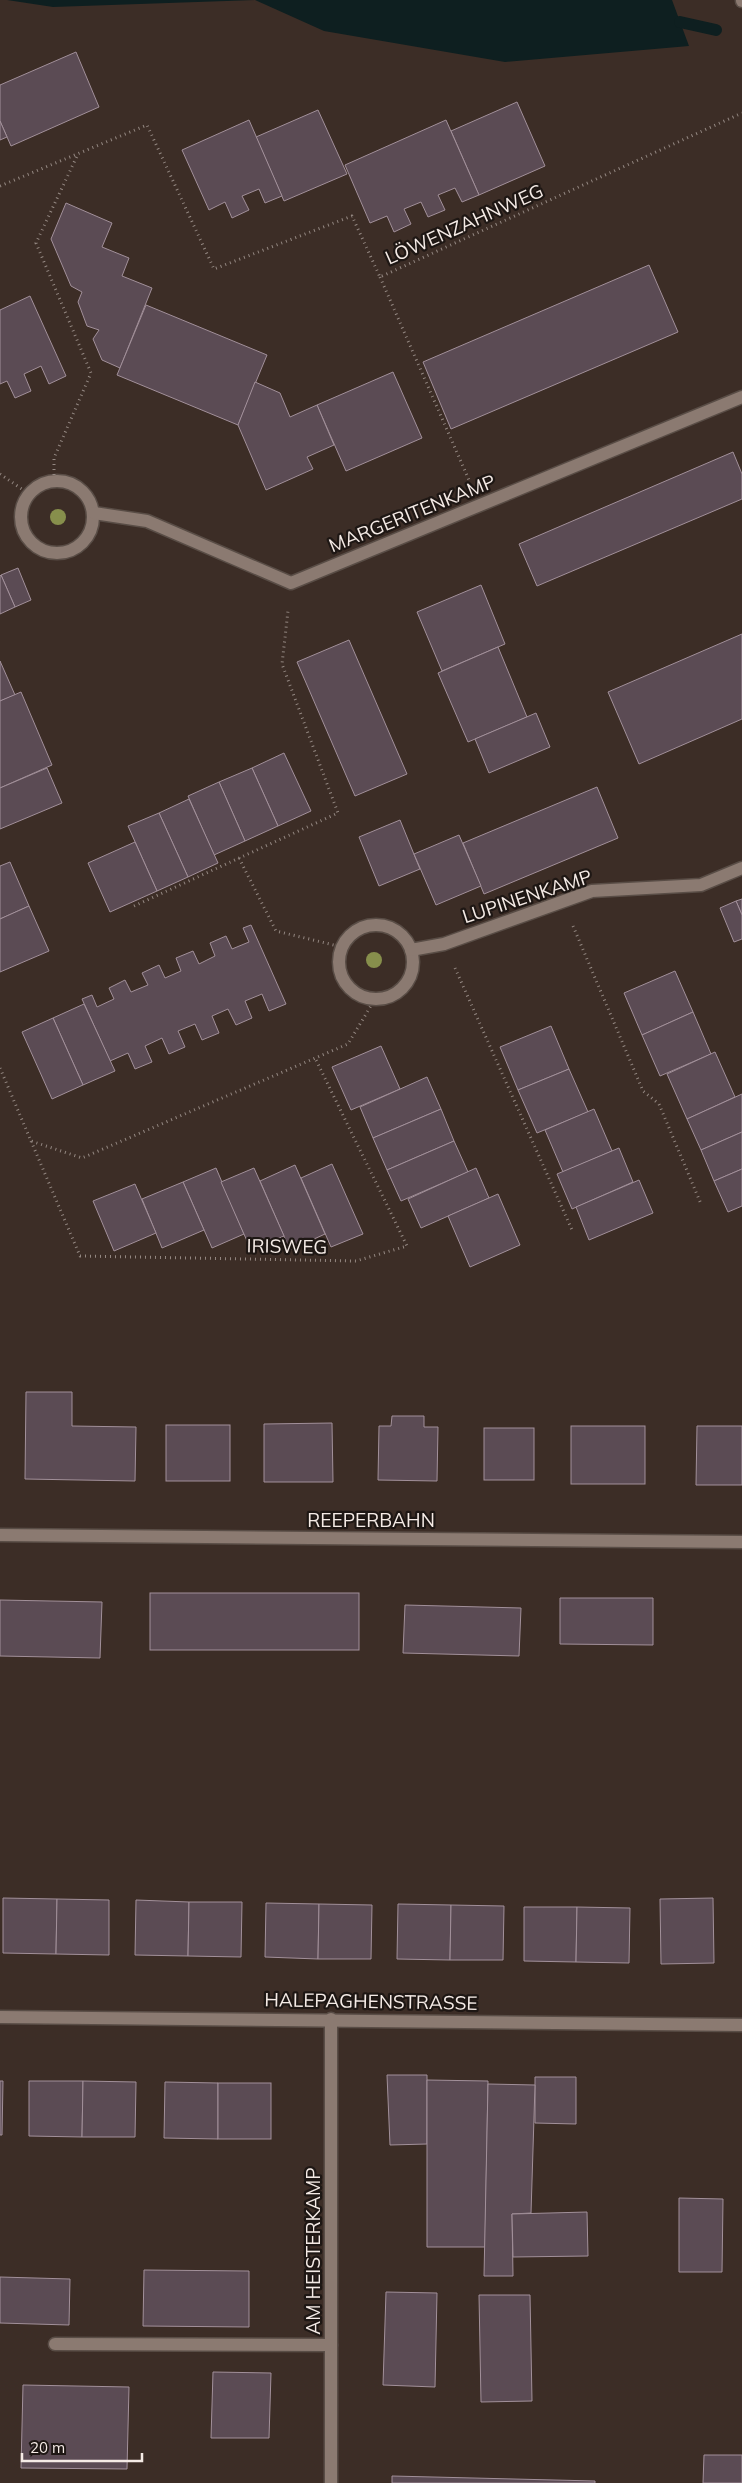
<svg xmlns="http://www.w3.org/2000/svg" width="742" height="2483" font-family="Mulish,sans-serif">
  <rect width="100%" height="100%" fill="#3c2d26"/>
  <path fill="#0e1f20" d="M7,0h665l17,46 -184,16 -181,-31 -69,-31 -202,7z"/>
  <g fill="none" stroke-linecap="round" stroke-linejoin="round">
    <path stroke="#0e1f20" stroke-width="12" d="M680,22l36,8"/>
  </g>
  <g fill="#5b4b54" stroke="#a2909a">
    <path d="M76,52l23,55 -88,39 -11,-25v-36z"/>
    <path d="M517,102l28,64 -66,29 -28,-64z"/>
    <path d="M318,110l29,64 -63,27 -28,-64z"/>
    <path d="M249,120l33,76 -17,7 -6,-14 -17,7 7,14 -17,8 -7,-16 -16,8 -27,-60z"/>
    <path d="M446,120l33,75 -17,7 -7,-14 -17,7 7,15 -17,7 -7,-15 -17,7 7,15 -17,8 -7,-16 -17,7 -25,-58z"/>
    <path d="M0,121l7,16 -7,3z"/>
    <path d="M66,203l46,20 -10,24 27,11 -7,18 30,12 -32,80 -18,-8 -9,-21 6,-9 -12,-4 -9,-24 4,-10 -11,-6 -20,-47z"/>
    <path d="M649,265l29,67 -227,97 -28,-67z"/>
    <path d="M30,296l36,80 -17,8 -8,-18 -17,8 7,17 -16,7 -8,-17 -7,3v-74z"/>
    <path d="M146,305l121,50 -29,70 -121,-50z"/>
    <path d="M393,372l29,66 -76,33 -29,-66z"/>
    <path d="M255,382l25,11 10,24 27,-12 17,40 -27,12 6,12 -47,21 -28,-65z"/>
    <path d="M733,452l9,22v25l-205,87 -18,-42z"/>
    <path d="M18,568l13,32 -16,7 -14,-32z"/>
    <path d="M1,575l14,32 -15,7v-38z"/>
    <path d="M481,585l24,59 -63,27 -25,-59z"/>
    <path d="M742,634v85l-103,45 -31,-72z"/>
    <path d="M349,640l58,134 -52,22 -58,-134z"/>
    <path d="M498,647l29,70 -59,25 -30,-69z"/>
    <path d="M0,661l15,34 -15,6z"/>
    <path d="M21,692l31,73 -52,23v-87z"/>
    <path d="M536,713l14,34 -61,26 -14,-34z"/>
    <path d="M284,753l27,58 -33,15 -26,-58z"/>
    <path d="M47,768l15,35 -62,26v-41z"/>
    <path d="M252,768l26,58 -33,15 -26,-59z"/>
    <path d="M219,782l26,59 -31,14 -26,-59z"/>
    <path d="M597,787l21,51 -134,56 -21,-51z"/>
    <path d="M189,799l29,64 -30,14 -29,-64z"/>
    <path d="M159,813l29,64 -31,14 -29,-65z"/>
    <path d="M400,820l20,49 -41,17 -20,-49z"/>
    <path d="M459,835l22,51 -45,19 -22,-51z"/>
    <path d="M135,842l22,49 -47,21 -22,-49z"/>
    <path d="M10,862l19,44 -29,13v-53z"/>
    <path d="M742,899v16l-6,-14z"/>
    <path d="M736,901l6,14v24l-8,3 -14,-34z"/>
    <path d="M29,906l20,45 -49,21v-53z"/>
    <path d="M251,925l35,79 -17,7 -7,-17 -17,7 7,17 -16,7 -8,-16 -16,7 7,17 -17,7 -7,-16 -17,7 7,16 -16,7 -7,-16 -17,8 7,16 -17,7 -7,-16 -18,8 -28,-62 10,-4 5,12 17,-8 -5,-11 16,-8 6,12 17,-7 -6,-12 17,-8 6,13 16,-7 -5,-13 17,-7 6,13 16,-8 -5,-13 16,-7 6,13 17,-7 -6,-14z"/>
    <path d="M675,971l18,41 -51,23 -18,-42z"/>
    <path d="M84,1004l31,67 -32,14 -30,-67z"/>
    <path d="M693,1012l18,42 -51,22 -18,-41z"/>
    <path d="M53,1018l30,67 -31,14 -30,-67z"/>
    <path d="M551,1026l18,43 -51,21 -18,-43z"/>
    <path d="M381,1046l19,43 -49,21 -19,-43z"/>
    <path d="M715,1052l20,45 -48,22 -20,-45z"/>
    <path d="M569,1069l19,43 -51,21 -19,-43z"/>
    <path d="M427,1077l14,32 -68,29 -13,-31z"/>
    <path d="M742,1094v38l-41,18 -14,-31z"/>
    <path d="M441,1109l13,32 -67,29 -14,-32z"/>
    <path d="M594,1109l18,42 -49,21 -18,-42z"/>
    <path d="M742,1132v37l-28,12 -13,-31z"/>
    <path d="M454,1141l14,31 -67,29 -14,-31z"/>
    <path d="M619,1148l14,34 -61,27 -15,-35z"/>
    <path d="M332,1164l31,70 -32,13 -30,-69z"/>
    <path d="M295,1165l30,69 -35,16 -30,-69z"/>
    <path d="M216,1168l28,66 -32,14 -29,-66z"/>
    <path d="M254,1168l30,68 -33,14 -30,-68z"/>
    <path d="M476,1168l13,30 -68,30 -13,-29z"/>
    <path d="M742,1169v37l-14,6 -14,-31z"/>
    <path d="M639,1180l14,33 -64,27 -13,-33z"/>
    <path d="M183,1182l21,48 -42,18 -20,-49z"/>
    <path d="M135,1184l21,49 -42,18 -21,-50z"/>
    <path d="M498,1194l22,51 -50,22 -22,-51z"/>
    <path d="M26,1392h46v34l64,1 -1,54 -110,-2z"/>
    <path d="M392,1416h32v11h14l-1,54 -59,-1 1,-54h12z"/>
    <path d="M332,1423l1,59h-69v-58z"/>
    <rect x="166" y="1425" width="64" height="56"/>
    <rect x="571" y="1426" width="74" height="58"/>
    <path d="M697,1426h45v59h-46z"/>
    <rect x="484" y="1428" width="50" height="52"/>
    <rect x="150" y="1593" width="209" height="57"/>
    <path d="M560,1598h93v47l-93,-1z"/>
    <path d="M0,1600l102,2 -2,56 -100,-2z"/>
    <path d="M405,1605l116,3 -2,48 -116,-3z"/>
    <path d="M3,1898l54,1 -1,55 -53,-1z"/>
    <path d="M713,1898l1,65 -53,1 -1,-65z"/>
    <path d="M57,1899l52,1v55l-53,-1z"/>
    <path d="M136,1900l53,2 -1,54 -53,-1z"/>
    <path d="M189,1902h53l-1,55 -53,-1z"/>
    <path d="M266,1903l53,1 -1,55 -53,-2z"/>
    <path d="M319,1904l53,1 -1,54h-53z"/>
    <path d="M398,1904l53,1 -1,55 -53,-1z"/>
    <path d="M451,1905l53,1 -1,54h-53z"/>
    <path d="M524,1907h53l-1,55 -52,-1z"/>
    <path d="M577,1907l53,1 -1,55 -53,-1z"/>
    <path d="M387,2075h40v69l-37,1z"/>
    <path d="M535,2077h41v47l-41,-1z"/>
    <path d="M427,2080l61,1 -3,166h-58z"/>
    <path d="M0,2081h3l-1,54h-2z"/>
    <path d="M29,2081h54l-1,56 -53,-1z"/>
    <path d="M83,2081l53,1 -1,55h-53z"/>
    <path d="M165,2082l53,1v56l-54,-1z"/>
    <rect x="218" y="2083" width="53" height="56"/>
    <path d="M488,2084l47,1 -4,128 -19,1 1,62h-29z"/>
    <path d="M679,2198l44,1 -1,73h-43z"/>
    <path d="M587,2212l1,44 -75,1 -1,-43z"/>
    <path d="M144,2270l105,1v56l-106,-1z"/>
    <path d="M0,2277l70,2 -1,46 -69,-2z"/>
    <path d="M386,2292l51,1 -2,94 -52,-2z"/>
    <path d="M479,2295h51l2,106 -51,1z"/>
    <path d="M213,2372l58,1 -2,65h-58z"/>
    <path d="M23,2385l106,2 -2,82 -106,-1z"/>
    <path d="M704,2455h38v28h-39z"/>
    <path d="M392,2476l203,5v2h-203z"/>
  </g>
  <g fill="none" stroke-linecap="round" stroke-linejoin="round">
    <defs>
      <path id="service" d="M55,2344l276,1"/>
      <g id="minor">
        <path d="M742,0v1"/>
        <circle cx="57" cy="517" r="36"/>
        <path d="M94,513l53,8 144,62 451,-186"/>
        <circle cx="376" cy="962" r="37"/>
        <path d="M411,950l33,-6 148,-53 109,-6 41,-17"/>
        <path d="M0,1535l742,7"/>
        <path d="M0,2017l742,8"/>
        <path d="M331,2483v-464"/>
      </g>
    </defs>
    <use href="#service" stroke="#594d46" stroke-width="15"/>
    <use href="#minor" stroke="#594d46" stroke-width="15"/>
    <g stroke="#948882" stroke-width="3" stroke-dasharray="1 4" stroke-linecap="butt">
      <path d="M0,186l147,-61 67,144 138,-53 28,61 362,-164"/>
      <path d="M380,277l89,203"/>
      <path d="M0,474l29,20"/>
      <path d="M54,480v-22l37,-85 -55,-130 42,-89"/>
      <path d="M239,858l37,73 66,16"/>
      <path d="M134,906l204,-93 -56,-149 6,-53"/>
      <path d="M573,926l70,165 16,13 42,100"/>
      <path d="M455,968l117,262"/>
      <path d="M0,1068l31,73 51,17 266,-114 27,-45"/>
      <path d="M31,1141l49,115 276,5 51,-15 -92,-188"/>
    </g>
    <use href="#service" stroke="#8b7a71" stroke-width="12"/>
    <use href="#minor" stroke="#8b7a71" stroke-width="12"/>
  </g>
  <g fill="#878f4c">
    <circle cx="58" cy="517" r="8"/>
    <circle cx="374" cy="960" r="8"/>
  </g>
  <g text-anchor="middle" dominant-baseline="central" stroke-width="4.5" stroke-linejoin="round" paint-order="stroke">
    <g font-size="19" fill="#f5ebe6" stroke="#1e1714">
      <text transform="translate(464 224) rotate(-24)">LÖWENZAHNWEG</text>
      <text transform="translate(412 513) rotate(-22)">MARGERITENKAMP</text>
      <text transform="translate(527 896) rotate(-18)">LUPINENKAMP</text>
      <text transform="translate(287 1246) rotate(1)">IRISWEG</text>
      <text x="371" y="1520">REEPERBAHN</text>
      <text transform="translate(371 2001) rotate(1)">HALEPAGHENSTRASSE</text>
      <text transform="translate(313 2251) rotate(-90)">AM HEISTERKAMP</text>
    </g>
  </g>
  <path d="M22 2453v8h120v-8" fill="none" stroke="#f5ebe6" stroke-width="2.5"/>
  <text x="30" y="2453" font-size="15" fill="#f5ebe6" stroke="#1e1714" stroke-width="4" paint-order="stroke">20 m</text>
</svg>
